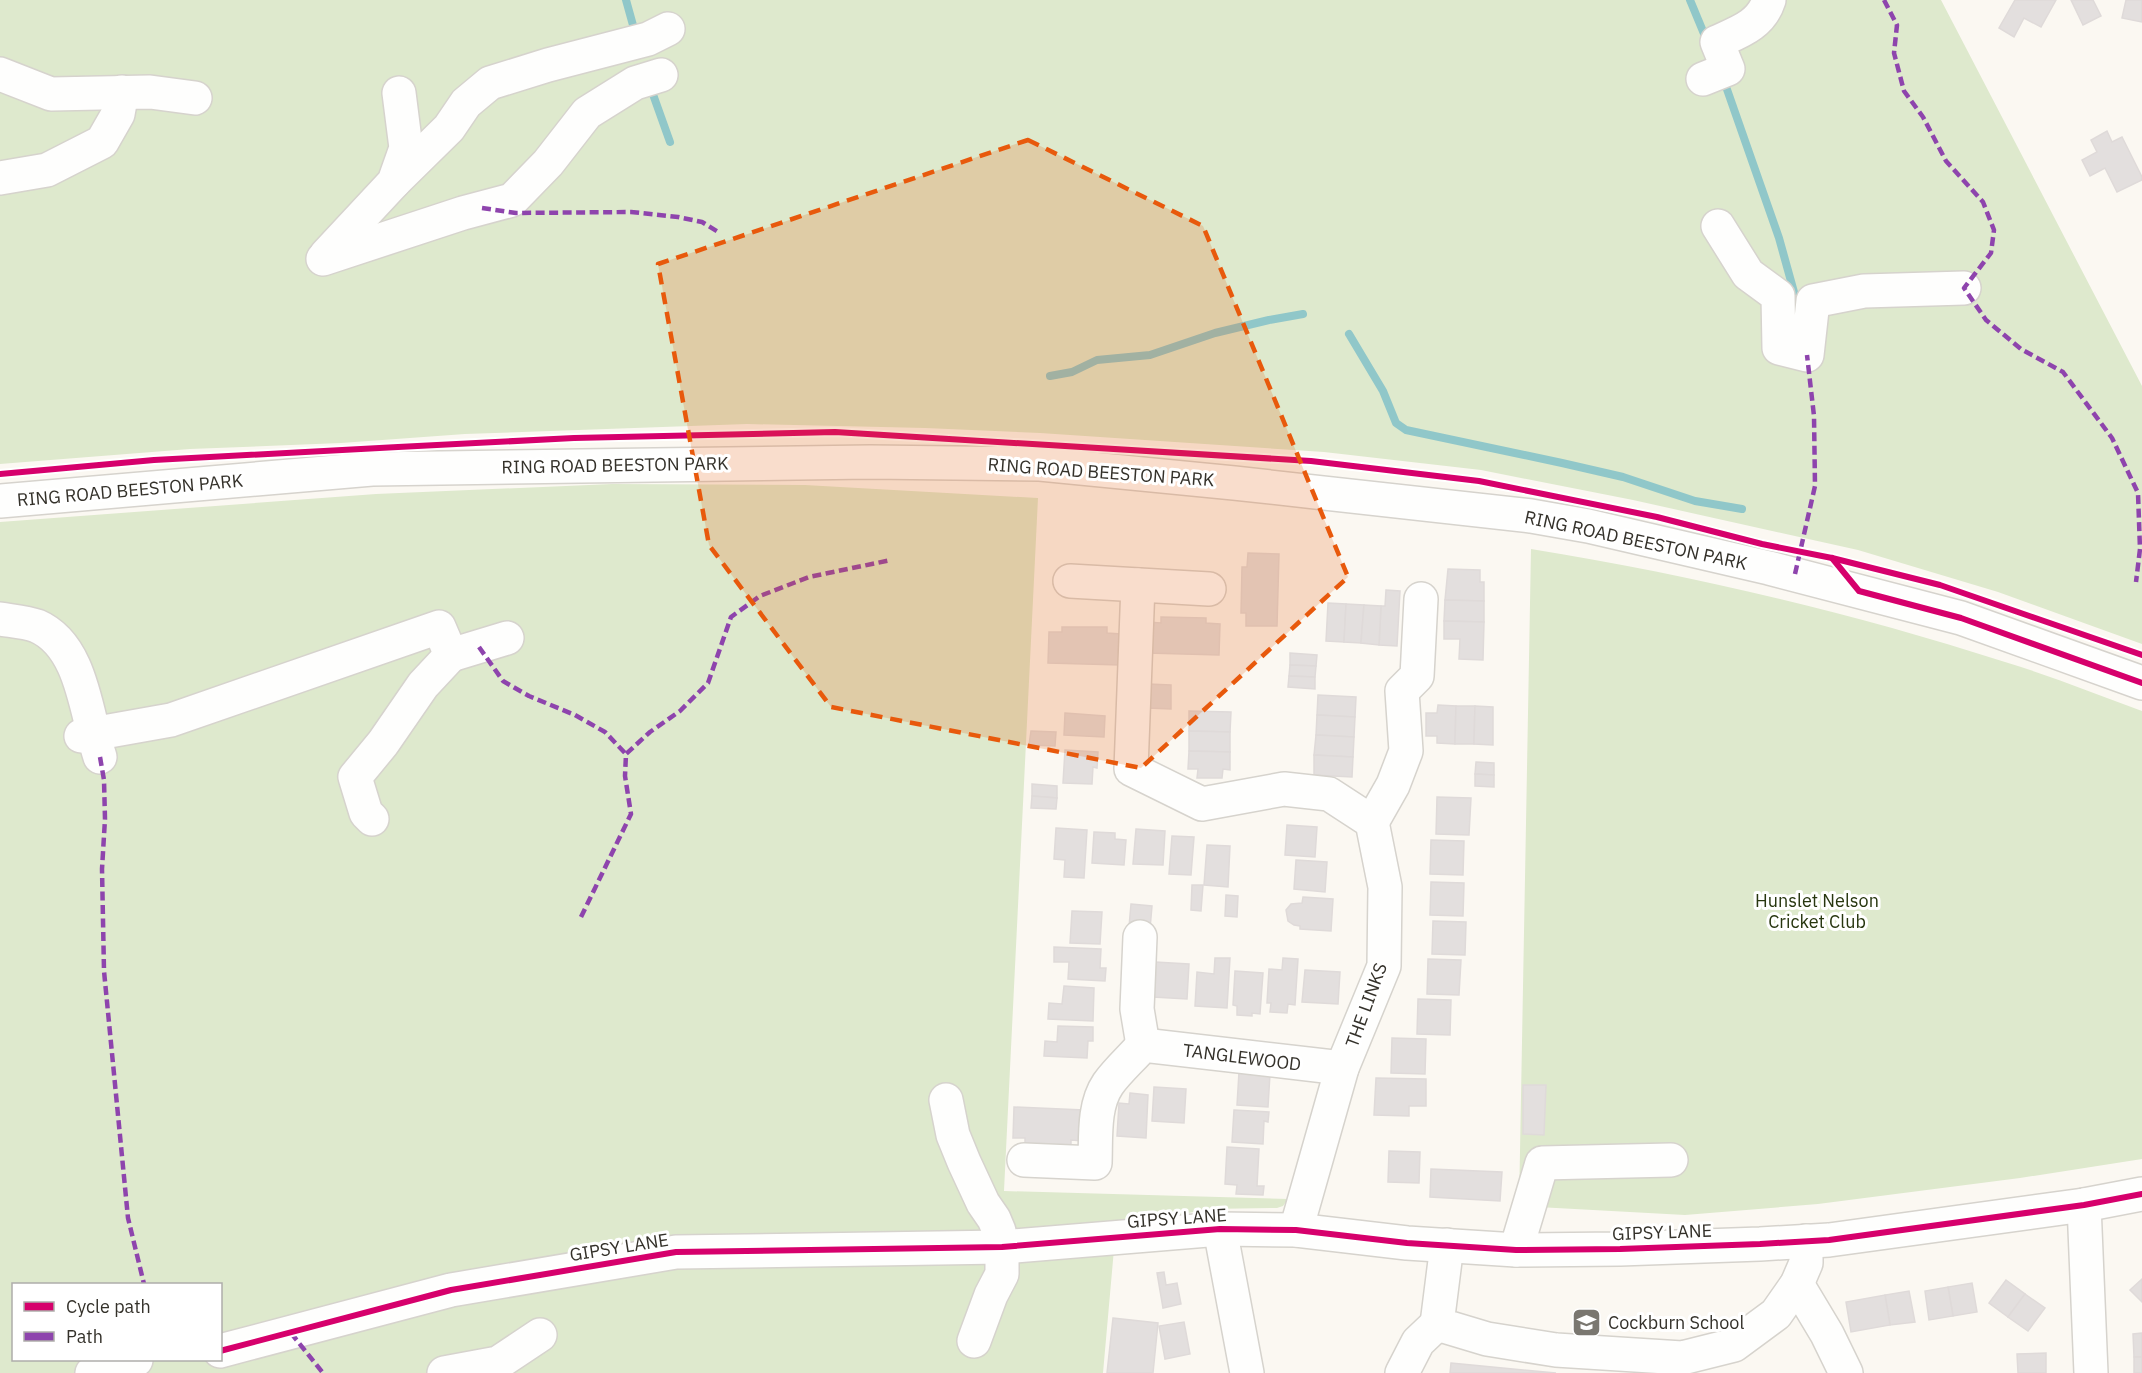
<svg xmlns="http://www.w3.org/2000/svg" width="2142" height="1373" font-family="'IBM Plex Sans',sans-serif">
  <rect width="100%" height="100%" fill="#fbf8f2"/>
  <g fill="#dee9cd" fill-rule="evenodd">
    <path d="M0,0h1941l201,386v258l-144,-52 -140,-42 -225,-50 -152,-30 -157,-18 -284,-19 -115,-5 -178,-4 -282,10 -124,9 -151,6 -190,15z"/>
    <path d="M612,484l193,1 233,13 -34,693 284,8 -5,7 -6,2 -69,1 -44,9 -50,31 -11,124h-1103v-851l376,-28zM14,1284h206v76h-206z"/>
    <path d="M1531,549c160,26 319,63 474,113 46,14 91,32 137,49v448l-122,19 -202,26 -133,11 -166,-9z"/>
  </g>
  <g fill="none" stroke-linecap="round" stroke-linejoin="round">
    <g stroke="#90c7c9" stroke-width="8">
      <path d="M626,0l10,36"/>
      <path d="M1690,0l17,41"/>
      <path d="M1723,78l56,160 20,72"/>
      <path d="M650,86l20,56"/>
      <path d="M1349,334l34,57 13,32 10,7 156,33 61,14 72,24 47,8"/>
      <path d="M1050,376l22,-4 25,-12 53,-5 65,-22 54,-13 34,-6"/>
    </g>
  </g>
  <g fill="#e3dfde" stroke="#dfdad9" stroke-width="1.5">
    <path d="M2015,0h41l-15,27 -17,-9 -10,19 -15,-9z"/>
    <path d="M2071,0h22l8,16 -18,9z"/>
    <path d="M2126,0h16v22l-20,-4z"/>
    <path d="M2107,131l5,11 10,-5 20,40v3l-25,12 -12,-24 -15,8 -8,-16 15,-8 -6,-12z"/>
    <path d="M1248,553l31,1 -2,72h-31v-13h-5l1,-46h5z"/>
    <path d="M1448,569l32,1v12h4v19l-39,-1z"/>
    <path d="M1386,590l14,1 -3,55 -18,-1 2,-39h4z"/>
    <path d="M1445,600l39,1v21l-40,-1z"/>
    <path d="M1328,603l18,1 -2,38 -18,-1z"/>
    <path d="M1346,604l18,1 -3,38 -17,-1z"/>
    <path d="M1364,605l17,1 -2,39 -18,-2z"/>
    <path d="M1161,617l45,1v5l14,1 -1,31 -72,-2 1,-31 13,1z"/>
    <path d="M1444,621l40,1 -1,38 -24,-1 1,-20h-16z"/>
    <path d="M1062,627h45v6l14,1 -1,31 -72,-2 1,-31h13z"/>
    <path d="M1290,653l27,2 -1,11 -26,-1z"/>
    <path d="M1290,665l26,1 -1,11 -26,-1z"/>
    <path d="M1289,676l26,1v12l-27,-2z"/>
    <path d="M1148,684l23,1v24l-24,-1z"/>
    <path d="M1318,695l38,2 -1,20 -38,-2z"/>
    <path d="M1438,705l18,1 -1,38 -18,-1v-7h-11v-23h11z"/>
    <path d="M1456,706h19l-1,38h-19z"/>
    <path d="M1475,706l18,1v38l-19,-1z"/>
    <path d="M1189,711l42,1 -1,20 -41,-1z"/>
    <path d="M1065,713l40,3 -1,21 -40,-2z"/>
    <path d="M1317,715l38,2 -1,20 -38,-2z"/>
    <path d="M1031,731l25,1 -1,14 -26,-1z"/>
    <path d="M1189,731l41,1v20l-41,-1z"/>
    <path d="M1316,735l38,2 -1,20 -39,-2z"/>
    <path d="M1065,750l33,2 -1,16 -4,-1 -1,17 -29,-1z"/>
    <path d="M1189,751l41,1v18l-7,-1 -1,9h-25l1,-9h-10z"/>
    <path d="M1314,755l39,2 -1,20 -38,-2z"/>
    <path d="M1476,762l18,1v12l-19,-1z"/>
    <path d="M1475,774l19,1v12l-19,-1z"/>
    <path d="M1032,784l25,2v12l-25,-2z"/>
    <path d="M1032,796l25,2 -1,11 -25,-1z"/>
    <path d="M1437,797l34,1 -2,37 -33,-1z"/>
    <path d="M1287,825l30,2 -2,30 -30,-2z"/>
    <path d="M1056,828l31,2 -3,48 -20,-1 1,-17 -11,-1z"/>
    <path d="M1136,829l29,2 -2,34 -30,-1z"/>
    <path d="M1094,832l21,1v6l11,1 -2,25 -32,-2z"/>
    <path d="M1172,836l22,1 -3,38 -22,-1z"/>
    <path d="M1431,840l33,1 -1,34 -33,-1z"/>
    <path d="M1207,845l23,1 -2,41 -24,-2z"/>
    <path d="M1296,860l31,2 -2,30 -31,-3z"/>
    <path d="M1431,882l33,1 -1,33 -33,-1z"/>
    <path d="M1192,885h11l-2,26 -10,-1z"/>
    <path d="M1226,895l12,1 -1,21 -12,-1z"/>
    <path d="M1303,897l30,2 -2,32 -31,-2v-3l-6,-1 -6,-4 -2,-11 5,-6 11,-1z"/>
    <path d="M1131,904l21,2 -2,23 -21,-2z"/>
    <path d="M1072,911l30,1 -2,32 -30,-1z"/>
    <path d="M1433,921l33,1 -1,33 -33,-1z"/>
    <path d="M1054,947l47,2 -1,19h6l-1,13 -37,-2 1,-17h-15z"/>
    <path d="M1215,958h15l-3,50 -32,-2 2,-34 17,2z"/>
    <path d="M1283,958l15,1 -3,46 -7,-1 -1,9 -17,-1 1,-9h-4l2,-34 13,1z"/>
    <path d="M1428,959l33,1 -2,35 -32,-1z"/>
    <path d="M1155,962l34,2 -2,35 -34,-2z"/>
    <path d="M1305,970l35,2 -2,32 -36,-2z"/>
    <path d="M1235,971l28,2 -3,41 -8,-1v3l-15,-1v-9l-4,-1z"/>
    <path d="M1064,986l30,2 -1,33 -45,-2 1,-16 13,1z"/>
    <path d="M1418,999l33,1 -1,35 -33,-1z"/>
    <path d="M1058,1026l35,1v14h-5l-1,17 -43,-2 1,-15 12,1z"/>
    <path d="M1392,1038l34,1 -1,35 -34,-1z"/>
    <path d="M1239,1072l31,2 -2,33 -31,-2z"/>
    <path d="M1376,1078l50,1v27h-17v10l-35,-1z"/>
    <path d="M1523,1085h23l-2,50 -21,-1z"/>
    <path d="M1154,1087l32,2 -2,34 -32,-2z"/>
    <path d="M1130,1093l18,2 -2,43 -29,-2 2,-33 10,1z"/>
    <path d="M1014,1107l70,3 -1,31 -12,-1v7l-46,-2v-7h-12z"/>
    <path d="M1234,1110l35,2 -1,10 -4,-1 -1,23 -31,-2z"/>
    <path d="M1227,1147l32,2 -2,37h7l-1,9 -27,-1 1,-9 -12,-1z"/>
    <path d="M1389,1151l31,1 -1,31 -31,-1z"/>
    <path d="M1431,1169l71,3 -2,29 -70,-4z"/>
    <path d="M1164,1272l2,13 11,-2 4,21 -18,4 -6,-35z"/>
    <path d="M2142,1279v23l-12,-12z"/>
    <path d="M2006,1280l19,14 -17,23 -19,-14z"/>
    <path d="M1972,1283l5,29 -24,4 -5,-29z"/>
    <path d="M1948,1287l5,29 -24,4 -4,-29z"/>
    <path d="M1909,1291l6,31 -25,3 -5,-30z"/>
    <path d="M2025,1294l20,14 -17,23 -20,-14z"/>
    <path d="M1885,1295l5,30 -39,7 -5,-30z"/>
    <path d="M1113,1318l45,5 -5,50h-46z"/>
    <path d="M1184,1322l6,32 -25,5 -6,-33z"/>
    <path d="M2142,1333v24h-8l-1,-23z"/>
    <path d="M2046,1353v20h-28l-1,-19z"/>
    <rect x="2134" y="1357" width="8" height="16"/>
    <path d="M1451,1363l105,10h-106z"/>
  </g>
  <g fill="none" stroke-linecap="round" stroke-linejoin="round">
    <defs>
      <g id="minor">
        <path d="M0,74l51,20 99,-2 45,6"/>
        <path d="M1703,79l25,-10 -11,-27c22,-10 44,-17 52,-42"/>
        <path d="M0,178l47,-8 55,-28 16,-28 4,-22"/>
        <path d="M394,182l55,-54 17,-25 24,-20 58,-18 100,-26 20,-10"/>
        <path d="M1718,226l30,48 30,22 1,52 28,7 6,-54 51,-10 100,-3"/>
        <path d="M326,255l68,-73 12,-34 -7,-55"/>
        <path d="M323,259l140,-46 49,-13 36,-37 39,-50 48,-30 26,-8"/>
        <path d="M0,501l372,-32 498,-7 170,2 194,19 297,33 57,10 181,42 192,50 181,65"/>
        <path d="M1070,581l139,8"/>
        <path d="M1138,585l-7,184 71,35 82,-15 45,5 43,28 13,65 -1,79 -42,102 -46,162"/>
        <path d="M0,619c12,2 26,3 37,7 46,20 49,89 63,131"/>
        <path d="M81,736l90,-16 268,-93 12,28 56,-17"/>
        <path d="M372,819l-6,-6 -11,-36 28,-34 40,-58 28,-30"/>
        <path d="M1372,822l21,-37 13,-34 -4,-60 15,-15 4,-77"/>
        <path d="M1140,937l-3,72 6,36"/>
        <path d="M946,1100l7,35 11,27 19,41 11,16 5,12 -1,16 4,10v17l-11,21 -17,46"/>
        <path d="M1024,1160l71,3c1,-25 -2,-57 13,-79 10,-14 24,-26 35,-39l199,23"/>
        <path d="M2084,1205l7,168"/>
        <path d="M1220,1229l27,144"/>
        <path d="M1447,1245l-10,79 50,15 69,11 126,8 52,-13 42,-31 21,-30 9,-21v-22"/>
        <path d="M1516,1250l26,-87 129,-3"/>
        <path d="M1797,1284l30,50 19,39"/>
        <path d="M220,1351l231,-61 225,-38 326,-5 218,-18 76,1 111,13 109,7 104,-1 140,-5 69,-4 255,-35 58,-11"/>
        <path d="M92,1373l44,-13"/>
        <path d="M444,1373l54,-10 42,-28"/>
        <path d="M1402,1373l16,-31 19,-18"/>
      </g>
    </defs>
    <use href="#minor" stroke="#d6d3cd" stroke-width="36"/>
    <use href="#minor" stroke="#fefefd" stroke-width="33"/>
    <g stroke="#8e44ad" stroke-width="4.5" stroke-dasharray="9 4.5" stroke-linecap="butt">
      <path d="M1884,0l13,25 -3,28 10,38 19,26 23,44 37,41 11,28 -3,23 -27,35 22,32 35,29 42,23 49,66 26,55 2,56 -4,33"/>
      <path d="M482,208l34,5 115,-1 47,5 24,5 18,11"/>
      <path d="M1795,574l20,-88 -1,-70 -7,-61"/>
      <path d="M479,647l24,34 26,15 46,19 30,17 21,22"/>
      <path d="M100,757l4,23 1,39 -3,50 2,102 24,247 16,66"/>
      <path d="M581,917l50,-103 -6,-38 1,-22 24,-22 30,-21 28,-28 23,-66 29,-21 49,-19 82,-17"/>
      <path d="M291,1333l32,40"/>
    </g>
    <defs>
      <g id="cycleway">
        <path d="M0,474l154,-14 244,-13 176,-9 261,-6 476,29 168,20 178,36 105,27 70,14 108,27 202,70"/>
        <path d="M1832,558l27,33 102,27 181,65"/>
        <path d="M220,1351l231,-61 225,-38 326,-5 218,-18 76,1 111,13 109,7 104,-1 140,-5 69,-4 255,-35 58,-11"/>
      </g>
    </defs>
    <use href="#cycleway" stroke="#fff" stroke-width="10"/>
    <use href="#cycleway" stroke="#d6006c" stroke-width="6"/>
  </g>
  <path fill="#e8590c" fill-opacity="0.2" stroke="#e8590c" stroke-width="4.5" stroke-dasharray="12 8" stroke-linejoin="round" d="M1028,140l175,86 145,351 -207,191 -310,-61 -122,-162 -51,-281z"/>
  <defs>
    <symbol id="school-square" viewBox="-11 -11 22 22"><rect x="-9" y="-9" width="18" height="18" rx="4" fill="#7a7770" stroke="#fff"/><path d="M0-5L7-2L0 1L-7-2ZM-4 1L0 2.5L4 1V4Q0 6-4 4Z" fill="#fff"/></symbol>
  </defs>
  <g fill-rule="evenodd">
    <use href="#school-square" x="1570" y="1306" width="33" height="33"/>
  </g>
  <g text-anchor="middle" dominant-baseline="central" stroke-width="6" stroke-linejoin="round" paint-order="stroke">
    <g font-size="18" fill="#34312a" stroke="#fff">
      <text transform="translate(615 465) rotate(-1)">RING ROAD BEESTON PARK</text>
      <text transform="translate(1101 472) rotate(4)">RING ROAD BEESTON PARK</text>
      <text transform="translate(130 490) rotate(-5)">RING ROAD BEESTON PARK</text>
      <text transform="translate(1636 540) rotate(12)">RING ROAD BEESTON PARK</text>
      <text transform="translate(1366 1005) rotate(-70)">THE LINKS</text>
      <text transform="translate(1242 1057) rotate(7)">TANGLEWOOD</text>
      <text transform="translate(1177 1218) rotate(-4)">GIPSY LANE</text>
      <text transform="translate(1662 1232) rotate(-2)">GIPSY LANE</text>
      <text transform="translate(619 1247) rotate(-9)">GIPSY LANE</text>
    </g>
    <g font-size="18" fill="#27360f" stroke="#fff">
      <text x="1817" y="900">Hunslet Nelson<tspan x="1817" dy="21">Cricket Club</tspan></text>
    </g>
    <g font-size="18" fill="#34312a" stroke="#fff" text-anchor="start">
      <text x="1608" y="1322">Cockburn School</text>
    </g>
  </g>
  <rect x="12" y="1283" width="210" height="78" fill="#ffffff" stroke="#aeadaa" stroke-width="1.5"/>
  <rect x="24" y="1302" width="30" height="9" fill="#d6006c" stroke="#aeadaa" stroke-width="1.5"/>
  <text x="66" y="1313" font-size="18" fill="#34312a">Cycle path</text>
  <rect x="24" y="1332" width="30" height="9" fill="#8e44ad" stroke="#aeadaa" stroke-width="1.5"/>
  <text x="66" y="1343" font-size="18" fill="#34312a">Path</text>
</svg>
